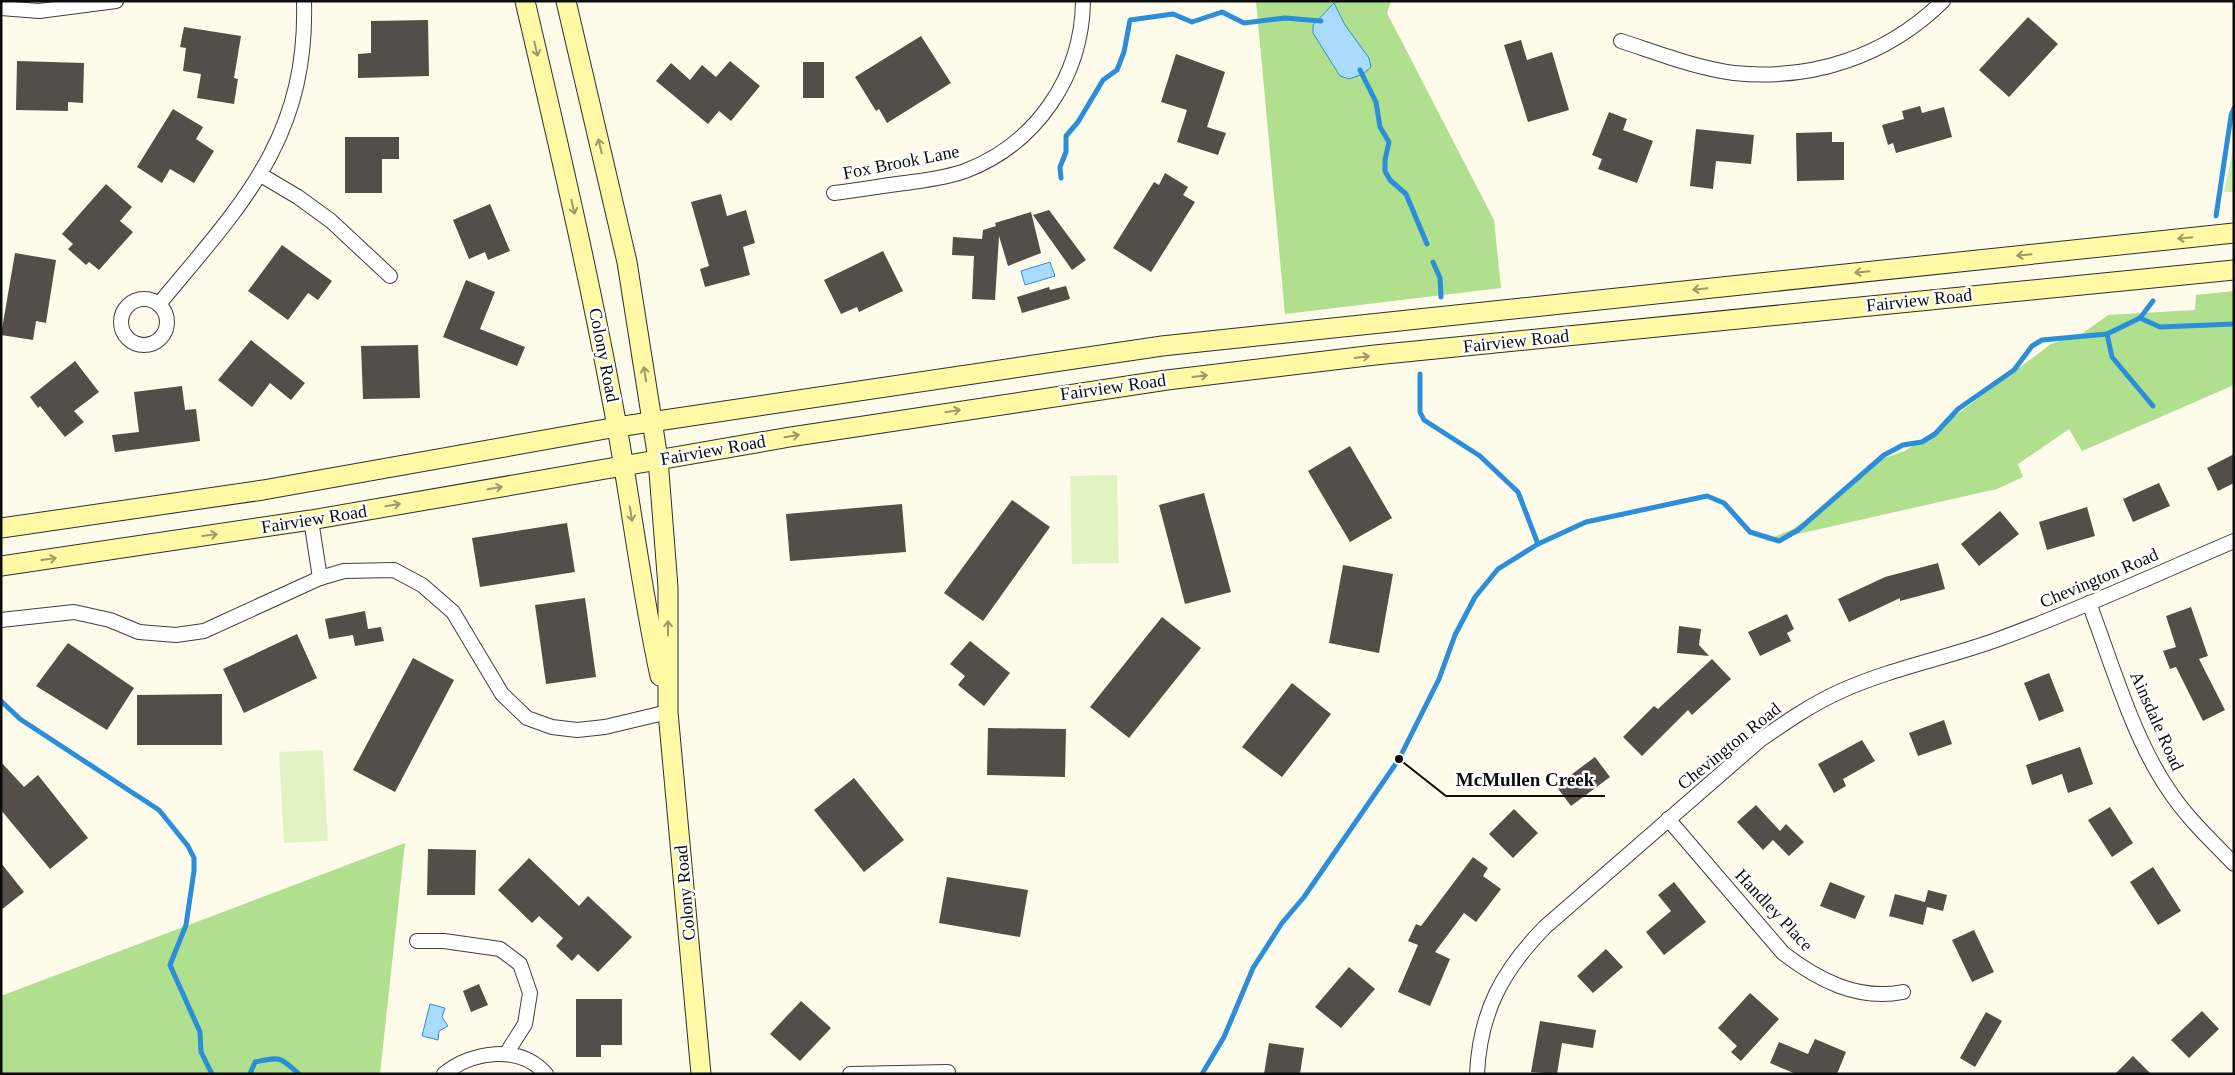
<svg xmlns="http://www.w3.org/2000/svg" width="2235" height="1075" font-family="'Times New Roman',serif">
  <rect width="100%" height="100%" fill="#fffbea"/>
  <path fill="#ceedb0" d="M2234,144v48h-10z"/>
  <g fill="#b0df8e">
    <path d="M1256,1h135l-4,12 107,207 7,68 -216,26z"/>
    <path d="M2234,291v94l-152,66 -13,-22 -51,35 5,13 -26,12 -235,53 31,-13 21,-14 67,-56 24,-8 24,-16 122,-91 32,-11 25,-18 87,-5 1,-15z"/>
    <path d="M405,843l-25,231h-379v-78z"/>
  </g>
  <g fill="#e1f3c3">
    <path d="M1117,475l2,88 -47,1 -2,-88z"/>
    <path d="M323,750l5,91 -44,2 -5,-91z"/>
  </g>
  <g fill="#a9dbfc" stroke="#2a8eda">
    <path d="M1334,3l11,22 24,33 2,9 -8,7 -14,5 -9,-3 -27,-43v-8z"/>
    <path d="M1050,262l5,14 -30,9 -4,-14z"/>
    <path d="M430,1004l15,4 -3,9 6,9 -9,5 -1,9 -16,-4z"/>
  </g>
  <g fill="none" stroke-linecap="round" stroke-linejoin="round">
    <g stroke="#2a8eda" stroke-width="5">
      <path d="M1360,70l16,32 4,25 9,15 -4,18v11l5,9 16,14 21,50"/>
      <path d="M1061,178l-1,-11 6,-15v-16l12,-14 25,-42 14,-10 7,-18 6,-32 43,-6 19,8 30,-10 22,11 41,-5 36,3"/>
      <path d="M2216,216l15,-100 3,-8"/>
      <path d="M1433,262l7,16 1,19"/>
      <path d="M2140,318l20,9 74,-3"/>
      <path d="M2107,334l5,23 41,49"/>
      <path d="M1420,374v38l4,8 56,36 38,36 20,52"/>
      <path d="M1,701l19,18 139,91 29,36 6,12v13l-8,54 -16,40 30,67 1,20 11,22"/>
      <path d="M250,1074l5,-12c26,-5 24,-6 44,12"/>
      <path d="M1202,1074l22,-37 29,-69 29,-45 22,-26 95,-138 40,-80 16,-44 20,-38 23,-28 40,-25 48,-22 121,-26 17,7 26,29 29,9 19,-11 86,-75 19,-10 19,-3 13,-8 23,-25 56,-39 18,-24 10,-6 65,-6 33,-16 13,-17"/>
    </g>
  </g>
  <g fill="#554d47">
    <path d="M2028,17l30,27 -49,53 -30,-27z"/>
    <path d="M428,20l1,56 -71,2v-24l13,-1v-32z"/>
    <path d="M184,27l57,9 -7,42 4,1 -4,25 -37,-6 4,-24 -18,-3 3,-23 -6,-1z"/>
    <path d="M921,36l30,47 -64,40 -8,-14 -3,2 -21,-34z"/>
    <path d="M1521,40l6,20 25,-8 17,58 -41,12 -24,-77z"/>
    <path d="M1176,54l49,18 -18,55 19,6 -8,22 -41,-13 10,-32 -26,-8z"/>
    <path d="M17,61l67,2 -1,40 -15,-1v9l-52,-1z"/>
    <path d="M730,61l30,25 -29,35 -12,-10 -11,13 -52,-43 15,-18 19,17 12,-15 14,12z"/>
    <rect x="803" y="62" width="21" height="36"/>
    <path d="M1920,106l2,7 22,-6 8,30 -56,16 -3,-10 -5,2 -6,-20 22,-6 -2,-8z"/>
    <path d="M173,109l30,18 -7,12 18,12 -20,32 -24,-14 -8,14 -25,-16z"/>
    <path d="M1609,112l18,7 -4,11 30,11 -16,42 -39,-14 4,-10 -10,-4z"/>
    <path d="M1696,129l58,6 -3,29 -35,-3 -3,28 -23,-3z"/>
    <path d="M1832,132v10h12v38l-47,1 -1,-48z"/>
    <path d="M345,137h54v22h-17v34h-37z"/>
    <path d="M1165,173l23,14 -5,8 12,7 -44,70 -38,-24 41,-66 5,3z"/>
    <path d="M106,184l26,23 -12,14 13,11 -34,38 -10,-8 -3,3 -18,-16 5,-5 -11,-10z"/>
    <path d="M721,194l6,22 19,-6 9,33 -12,4 7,28 -45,12 -5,-18 9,-3 -18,-64z"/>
    <path d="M490,204l20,47 -22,9 -3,-8 -16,7 -16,-39z"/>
    <path d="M1049,210l37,50 -14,10 -39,-55z"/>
    <path d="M1031,212l10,41 -33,13 -9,-30 -4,64 -23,-1 2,-43 -22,-1 1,-18 29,2 1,-9 13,-4 -1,-3z"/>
    <path d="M282,245l50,36 -14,19 -10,-7 -20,27 -40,-29z"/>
    <path d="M883,251l20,40 -44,21 -2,-5 -16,7 -17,-34z"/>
    <path d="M15,253l41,7 -10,63 -10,-2 -3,19 -32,-5z"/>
    <path d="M466,280l29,12 -15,37 45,18 -8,19 -74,-29z"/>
    <path d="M1066,286l4,13 -48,14 -5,-16 32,-10 1,3z"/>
    <path d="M251,340l54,43 -14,17 -21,-17 -18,24 -34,-27z"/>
    <path d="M418,345l2,53 -57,1 -2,-53z"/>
    <path d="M75,361l24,31 -25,19 10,11 -19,15 -25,-31 -2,2 -8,-11z"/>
    <path d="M182,386l3,24 11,-1 4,32 -85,11 -3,-17 27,-3 -5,-40z"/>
    <path d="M1350,446l42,72 -42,24 -42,-71z"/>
    <path d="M2234,454v29l-16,8 -11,-23z"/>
    <path d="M2159,483l11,23 -37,16 -10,-23z"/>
    <path d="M1204,493l27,99 -46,12 -26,-99z"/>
    <path d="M1012,500l38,27 -67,94 -39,-28z"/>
    <path d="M902,504l4,48 -116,9 -4,-47z"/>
    <path d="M2087,507l8,29 -48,14 -8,-28z"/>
    <path d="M2000,511l19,23 -40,32 -18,-22z"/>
    <path d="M567,523l8,49 -95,15 -8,-49z"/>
    <path d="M1938,563l7,26 -45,12v-3l-51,24 -11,-23 47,-22z"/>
    <path d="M1343,565l50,9 -14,79 -50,-10z"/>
    <path d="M585,598l11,79 -50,7 -11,-79z"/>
    <path d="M2191,607l17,49 -9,3 26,51 -22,11 -27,-54 -6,2 -7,-18 13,-4 -10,-31z"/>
    <path d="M365,611l3,18 13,-2 3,14 -29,5 -2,-11 -24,4 -4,-20z"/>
    <path d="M1787,614l7,15 -7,4 4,8 -31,15 -12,-24z"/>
    <path d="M1162,617l39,31 -72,90 -39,-31z"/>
    <path d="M1679,626l22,3 -2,16 10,11 -32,-3z"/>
    <path d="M297,634l20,44 -73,35 -21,-44z"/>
    <path d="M970,641l40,32 -26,33 -26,-21 7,-9 -15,-12z"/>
    <path d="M68,643l66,45 -27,42 -71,-44z"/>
    <path d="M413,658l41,22 -59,112 -42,-22z"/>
    <path d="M1712,659l19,20 -39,36 -4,-5 -46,46 -19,-19 31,-31 4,3z"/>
    <path d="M2049,673l15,38 -25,10 -15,-38z"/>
    <path d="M1292,683l39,31 -49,63 -40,-30z"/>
    <path d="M222,694v51h-85v-50z"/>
    <path d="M1944,720l8,24 -34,12 -9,-23z"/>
    <path d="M988,728l78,1 -1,48 -78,-2z"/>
    <path d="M1862,740l13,21 -32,18 3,7 -12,7 -16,-29z"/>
    <path d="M2080,747l13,37 -25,9 -6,-19 -30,11 -6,-20z"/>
    <path d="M1595,757l15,20 -39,29 -15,-20z"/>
    <path d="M1,762l23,25 14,-12 50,63 -38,31 -49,-59z"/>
    <path d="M854,778l50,62 -40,32 -50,-62z"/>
    <path d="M1756,805l24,26 6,-7 18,18 -15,14 -16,-16 -10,10 -26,-28z"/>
    <path d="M2110,807l23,36 -21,14 -24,-37z"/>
    <path d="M1514,809l24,24 -25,25 -24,-24z"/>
    <path d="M428,849l48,1 -1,45h-48z"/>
    <path d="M1473,857l15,11 -5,8 18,13 -25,33 -12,-9 -29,39 15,7 -20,47 -32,-14 20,-47 -10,-4 8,-17 5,2z"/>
    <path d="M529,858l50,48 9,-10 44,41 -34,35 -20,-18 -6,7 -16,-15 7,-8 -24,-22 -7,7 -34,-33z"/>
    <path d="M1,863l23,29 -23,18z"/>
    <path d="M2153,867l28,44 -23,14 -28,-43z"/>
    <path d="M947,877l81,13 -8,47 -81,-14z"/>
    <path d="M1674,882l32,40 -42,33 -18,-23 25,-21 -13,-16z"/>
    <path d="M1830,882l35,14 -10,23 -35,-13z"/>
    <path d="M1928,890l19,5 -4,16 -16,-4 -4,18 -34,-9 6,-22 30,8z"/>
    <path d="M1974,930l20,42 -22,10 -20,-42z"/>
    <path d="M1606,949l17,18 -30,26 -16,-17z"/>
    <path d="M1349,967l26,22 -34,39 -26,-21z"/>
    <path d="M479,984l9,21 -17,7 -8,-21z"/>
    <path d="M1750,993l29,26 -38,42 -10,-9 6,-6 -19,-18z"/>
    <path d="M576,999h46v46h-21v12h-25z"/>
    <path d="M801,1001l30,27 -31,33 -30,-27z"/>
    <path d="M2202,1011l17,18 -30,29 -18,-18z"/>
    <path d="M1986,1012l16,9 -27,46 -15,-9z"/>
    <path d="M1540,1021l56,9 -3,18 -31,-5 -5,31 -26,-2z"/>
    <path d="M1815,1039l31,13 -9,22h-41l-26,-11 9,-21 29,12z"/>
    <path d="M1269,1043l35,5 -4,26h-36z"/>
    <path d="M2133,1056l18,18h-36z"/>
  </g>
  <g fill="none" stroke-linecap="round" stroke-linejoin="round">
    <defs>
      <g id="minor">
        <path d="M1,8l38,3 77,-10"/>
        <path d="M1621,41c37,12 75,27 113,32 79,8 153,-17 209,-72"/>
        <path d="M261,175l37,22 33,24 59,55"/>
        <path d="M834,193c24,-3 48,-7 71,-10 21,-3 41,-5 60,-12 71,-27 117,-94 118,-170"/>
        <circle cx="144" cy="322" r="23"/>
        <path d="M159,304c82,-99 149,-165 145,-303"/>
        <path d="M311,520l9,58"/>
        <path d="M2089,603c22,58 44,135 79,186 18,28 43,51 66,75"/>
        <path d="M1,620l73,-8 36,8 29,12 37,3 28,-4 116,-53 24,-7 50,-1 28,15 31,27 49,82 25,24 25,9 25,3 28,-3 63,-15"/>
        <path d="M1668,819l115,134c35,27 75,48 120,39"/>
        <path d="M417,941h27l56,8 20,15 10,29 -5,31 -19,30"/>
        <path d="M444,1074c28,-23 76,-30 102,0"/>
        <path d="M850,1074l98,-2"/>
        <path d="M1477,1074c3,-62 25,-103 68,-147l215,-187c26,-18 52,-36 81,-49 51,-23 106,-33 158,-52 80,-29 157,-65 235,-98"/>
      </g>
      <g id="secondary">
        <path d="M525,1c31,133 62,265 87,399 18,92 28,185 48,276"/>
        <path d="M566,1l61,261 31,197 10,128v125l33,362"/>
        <path d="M1,528l262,-38 354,-63 545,-81 1072,-113"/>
        <path d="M1,566l310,-46 479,-83 377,-57 208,-25 859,-85"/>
      </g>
    </defs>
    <use href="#minor" stroke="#3f3f3f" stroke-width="16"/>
    <use href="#secondary" stroke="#2e2e2e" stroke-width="21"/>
    <use href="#minor" stroke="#fff" stroke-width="14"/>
    <use href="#secondary" stroke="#fff8a5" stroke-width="19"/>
  </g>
  <defs><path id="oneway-shaft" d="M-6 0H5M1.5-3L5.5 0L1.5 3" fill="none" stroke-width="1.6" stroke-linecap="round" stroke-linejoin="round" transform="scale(1.25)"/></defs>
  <g stroke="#9e9a68">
    <use href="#oneway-shaft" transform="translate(536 49) rotate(77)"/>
    <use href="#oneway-shaft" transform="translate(600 146) rotate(-103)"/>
    <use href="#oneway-shaft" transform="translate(573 207) rotate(77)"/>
    <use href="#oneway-shaft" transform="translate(2185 238) rotate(174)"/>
    <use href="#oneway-shaft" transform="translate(2024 255) rotate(174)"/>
    <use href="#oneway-shaft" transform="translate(1862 272) rotate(174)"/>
    <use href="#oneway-shaft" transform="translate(1700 289) rotate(174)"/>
    <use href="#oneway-shaft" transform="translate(1362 357) rotate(-7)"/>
    <use href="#oneway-shaft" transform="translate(645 374) rotate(-99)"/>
    <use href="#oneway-shaft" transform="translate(1200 376) rotate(-7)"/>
    <use href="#oneway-shaft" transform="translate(953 411) rotate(-9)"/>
    <use href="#oneway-shaft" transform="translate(792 436) rotate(-9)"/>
    <use href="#oneway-shaft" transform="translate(495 488) rotate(-10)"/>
    <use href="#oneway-shaft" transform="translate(393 505) rotate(-10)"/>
    <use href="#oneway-shaft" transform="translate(631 514) rotate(81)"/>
    <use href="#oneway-shaft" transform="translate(210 535) rotate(-8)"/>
    <use href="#oneway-shaft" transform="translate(49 559) rotate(-8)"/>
    <use href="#oneway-shaft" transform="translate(668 628) rotate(-90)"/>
  </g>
  <g text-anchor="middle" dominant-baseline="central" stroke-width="5" stroke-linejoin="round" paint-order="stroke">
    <g font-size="18" fill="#0c0c0c" stroke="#fff">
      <text transform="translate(901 162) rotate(-11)">Fox Brook Lane</text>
      <text transform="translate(1919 300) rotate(-6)">Fairview Road</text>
      <text transform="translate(1516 341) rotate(-6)">Fairview Road</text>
      <text transform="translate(604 355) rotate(79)">Colony Road</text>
      <text transform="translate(1113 387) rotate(-8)">Fairview Road</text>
      <text transform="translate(713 450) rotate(-10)">Fairview Road</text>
      <text transform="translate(314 519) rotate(-9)">Fairview Road</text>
      <text transform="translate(2099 578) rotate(-23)">Chevington Road</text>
      <text transform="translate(2157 721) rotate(66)">Ainsdale Road</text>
      <text transform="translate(1729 746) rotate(-39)">Chevington Road</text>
      <text transform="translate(685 893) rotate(-95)">Colony Road</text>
      <text transform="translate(1774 910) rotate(47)">Handley Place</text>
    </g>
  </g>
  <path fill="none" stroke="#0c0c0c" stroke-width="2" d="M1399 759L1446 796H1605"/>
  <circle fill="#0c0c0c" stroke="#fff" stroke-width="2" cx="1399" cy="759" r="5"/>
  <g font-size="19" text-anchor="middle" font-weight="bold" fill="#0c0c0c" stroke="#fff" stroke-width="5" stroke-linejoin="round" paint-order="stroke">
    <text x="1525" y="786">McMullen Creek</text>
  </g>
  <rect width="2235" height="1075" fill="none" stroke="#0c0c0c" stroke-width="5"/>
</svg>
